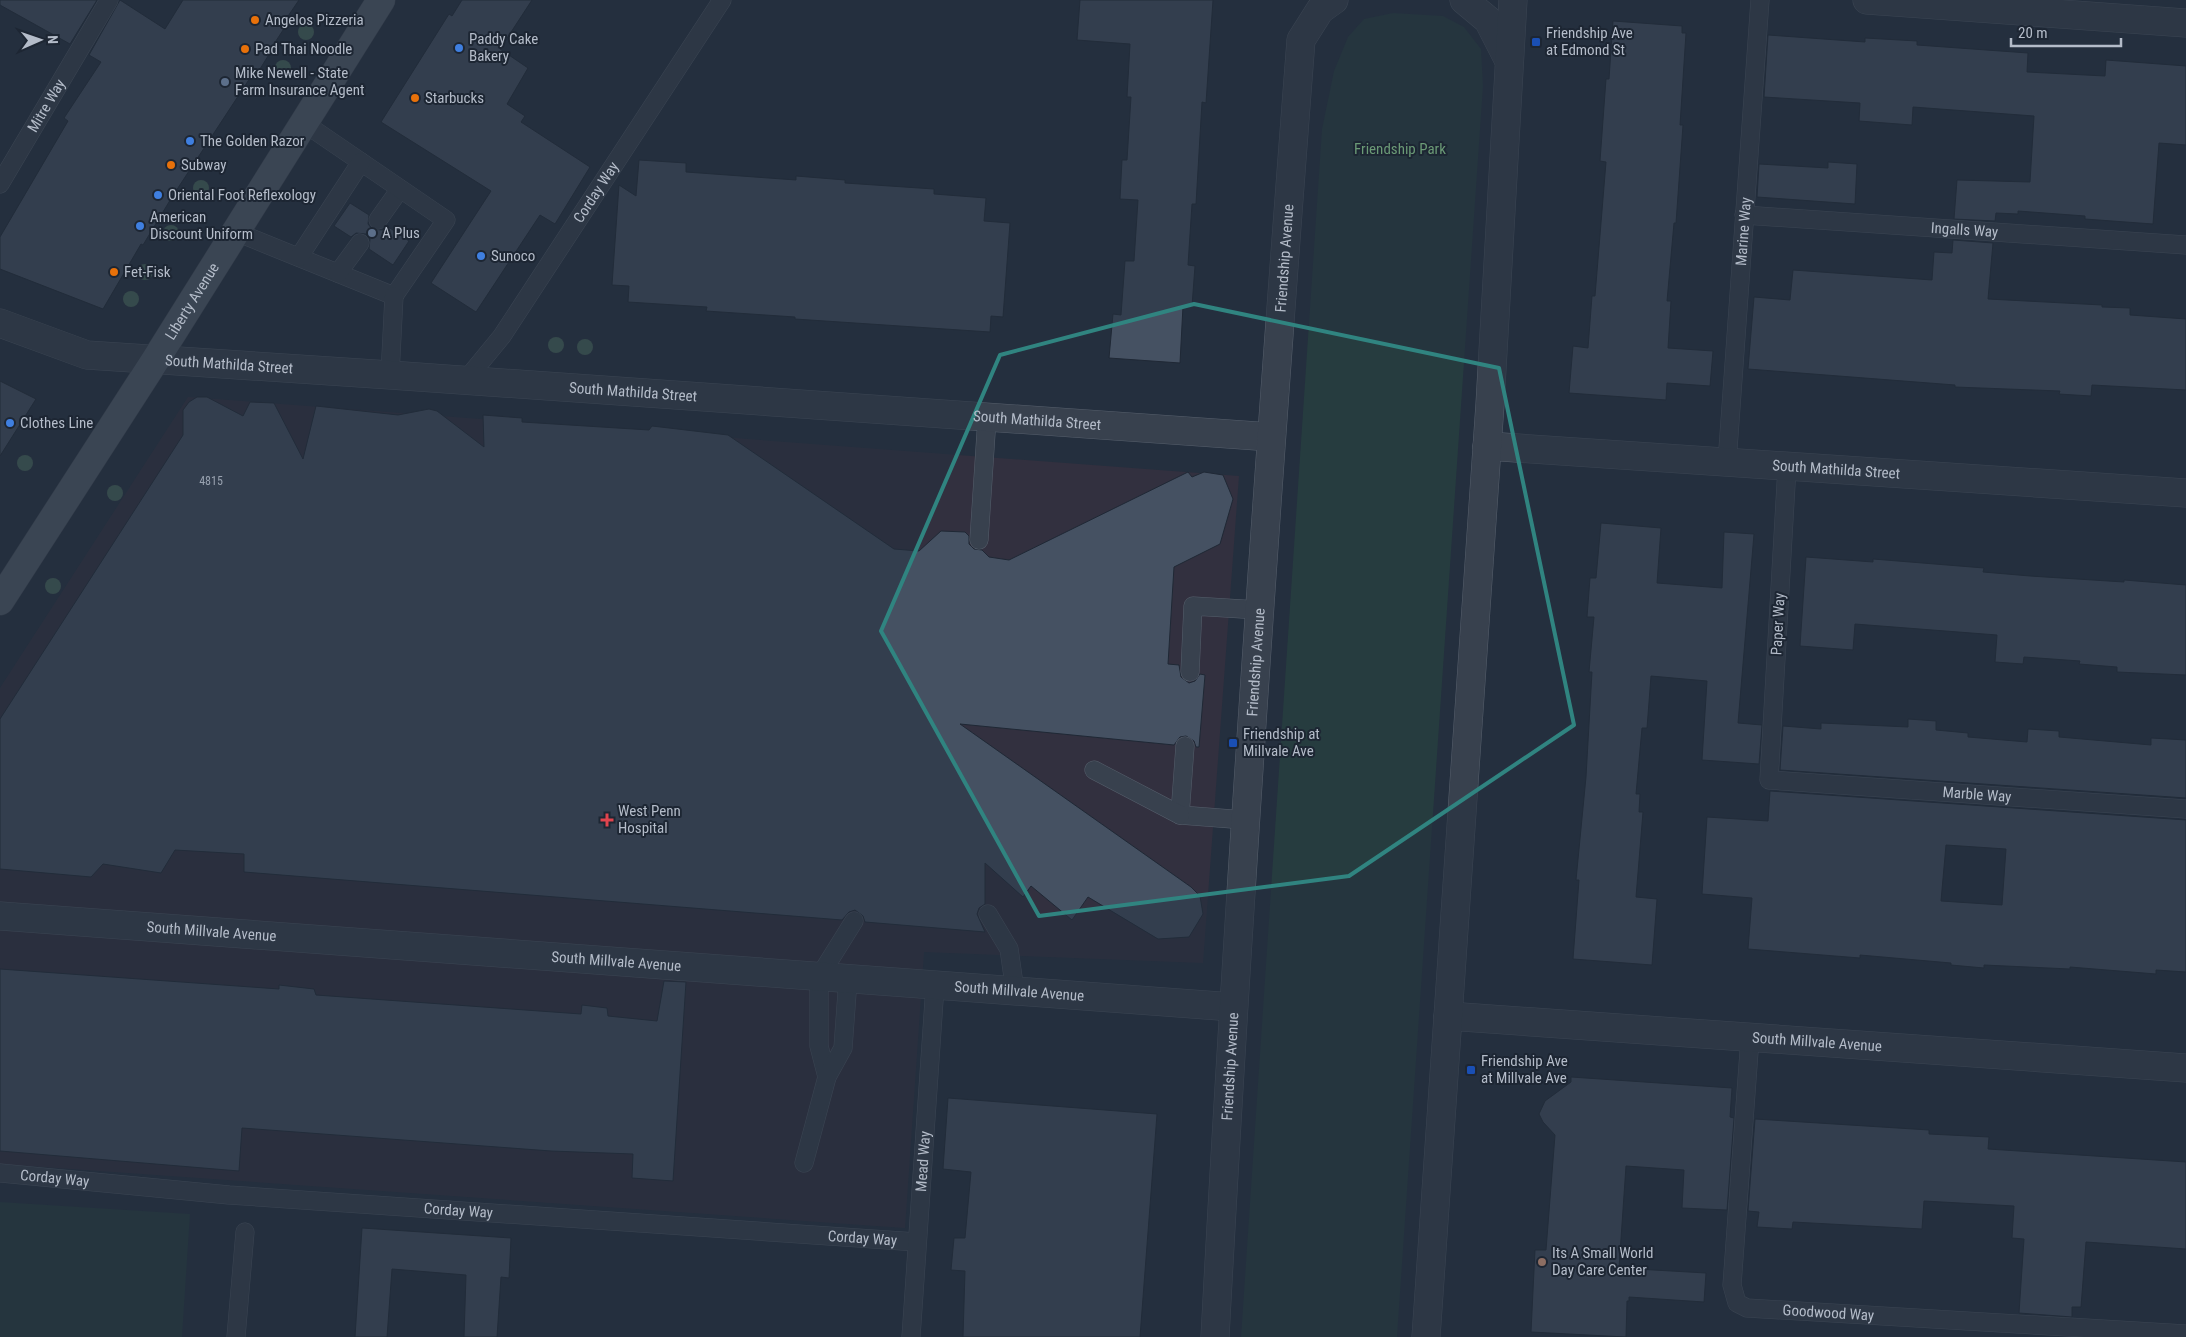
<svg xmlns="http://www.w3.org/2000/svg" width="2186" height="1337" font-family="'Roboto Condensed',sans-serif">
  <rect width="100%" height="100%" fill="#242f3e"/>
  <path fill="#32303f" d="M188,397l1051,79 -36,487 -279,-11 -19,276 -905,-64v-476z"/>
  <g fill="#263c3f">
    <path d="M1393,13l50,3 21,11 17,22 2,37 -86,1251h-156l81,-1208 12,-58 14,-34 16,-18z"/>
    <path d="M0,1202l190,12 -8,123h-182z"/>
  </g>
  <g fill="#455162" stroke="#1f2835" fill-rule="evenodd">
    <path d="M0,0h97l-27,44 -70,-39z"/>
    <path d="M120,0l45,29 18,-29h116l-15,22 3,2 -15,23 1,1 -18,29 -3,-2 -80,122 -29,48 -2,-1 -38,65 -103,-40v-32l68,-116 -4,-3 37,-56 -12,-7z"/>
    <path d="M462,0h70l-32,49 28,19 -21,36 18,12 -4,6 69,45 -35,57 -15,-9 -64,97 -45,-29 60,-92 -110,-69 68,-108 3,2z"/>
    <path d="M1080,0h133l-7,103 -4,-1 -6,102h-4l-4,61 7,1 -3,40h-9l-3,57 -71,-5 4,-44 8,1 4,-54h9l4,-61 -18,-1 2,-39h5l4,-63h-4l3,-53 -53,-4z"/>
    <path d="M1613,21l69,5v7h4l-6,92h3l-7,98h-2l-7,78h4l-3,47 45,3 -3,35 -43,-3 -1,17 -97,-7 4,-47 15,2 4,-52h3l11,-134 -6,-1 6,-82h3z"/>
    <path d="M1768,35l97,7v-4l52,3v4l111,8 -1,19 78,4 1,-16 80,6v79l-27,-2 -6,81 -68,-5v-3l-67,-5v3l-22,-1 -1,8 -41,-2 3,-39 73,2 4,-66 -121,-9 -1,18 -53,-4 1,-18 -96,-6z"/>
    <path d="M639,160l47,3v9l110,8v-4l49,4v3l89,6v5l52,4 -2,23 26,2 -7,94 -12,-1 -1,16 -195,-13v-2l-89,-6 1,-4 -79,-5 1,-16 -17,-1 7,-100 17,11z"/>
    <path d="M1828,162l29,2 -2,40 -98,-7 2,-33 69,4z"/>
    <path d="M350,203l19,12 -1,9 4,5 10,1 5,-4 22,15 -16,24 -24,-16 1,-10 -4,-5 -10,-1 -5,4 -17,-11z"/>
    <path d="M1953,240l40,3 -5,56 114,6v2l28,1v7l56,4v71l-94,-5 -1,11 -32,-2 1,-3 -105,-4v-2l-207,-16 6,-72 36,3 3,-30 139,10 2,-28 18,1z"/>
    <path d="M0,381l36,18 -36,57z"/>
    <path d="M197,397h10l36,19 7,-14 24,1 29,56 13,-53 82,9 31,-6 8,2 47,36 -1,-32 39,3v4l127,8 3,-4 76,9 166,114 25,2 22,-20 24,1 4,4v8l5,5 8,1 7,7 20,3 179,-88 4,5 12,-5 19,3 10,24 -13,45 -46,23 -6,97 11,1 2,12 8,6 6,-2 5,-7 5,1 -6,72h-3l-2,-6 -8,-5 -6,1 -6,8 -214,-21 231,163 9,9 3,18 -14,23 -31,2 -70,-42 -16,23 -41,-34 -8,11 -38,-34v41l-6,4 -2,6 8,18 -120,-10 -2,-6 -8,-6 -6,2 -7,8 -598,-48v-18l-69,-4 -14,23 -58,-9 -12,13 -91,-8v-150l183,-284v-25l6,-8z"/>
    <path d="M1601,523l60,5 -4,55 65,5 2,-56 30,2 -16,189 24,2 -3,39 -57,-4 5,-79 -56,-5 -4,52h-5l-6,66h4l-1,18h4l-7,85 21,2 -5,66 -79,-6 6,-79h-3l10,-103 6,-105h-3l5,-55h-7l3,-39h6z"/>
    <path d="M1806,557l67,5v-3l111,9 -1,4 47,4 94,6v-2l62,5v90l-69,-3v-5l-38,-3 1,-3 -56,-4 -1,7 -28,-2 2,-27 -142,-11 -2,26 -53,-4z"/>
    <path d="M1908,719l28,2v9l32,3v4l59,5 1,-13 31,2v6l92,8v-7l35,2v58l-406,-28 3,-44 38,3v-6l87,4z"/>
    <path d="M1770,791l416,29v152l-30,-2v4l-86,-7v2l-86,-4v3l-33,-3v-2l-91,-8v3l-112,-9 4,-51 -50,-4 5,-77 61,4zM1946,845l60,4 -4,56 -61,-4z"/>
    <path d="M0,969l279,20v-4l35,4 2,6 265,19 1,-9 25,3 1,8 49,5 7,-40 22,1 -13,199 -41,-3 1,-24 -82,-3 -309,-23 -3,43 -239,-20z"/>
    <path d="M1571,1077l161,11 -2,29 4,1 -7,92 -45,-2 2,-38 -58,-4 -7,102 87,5 -2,29 -75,-5v4h-2l-1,36 -95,-5 4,-82h11l9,-115 -12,-13 -4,-8 6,-13 26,-19z"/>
    <path d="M948,1098l209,16 -17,223h-177l2,-66 -14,-1 3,-32h11l6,-66 -28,-3z"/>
    <path d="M1755,1119l174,11v4l60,3 -1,12 198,13v87l-100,-7 -5,65h-9v10l-53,-4 5,-74 -12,-1 2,-32 -90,-5 -2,28 -129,-7 -1,7 -35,-2 2,-15 -11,-1z"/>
    <path d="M362,1228l149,10 -2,40 -8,-1 -4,60h-33l2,-62 -74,-6 -5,68h-32z"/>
  </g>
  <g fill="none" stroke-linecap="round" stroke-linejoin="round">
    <defs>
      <g id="service">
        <path id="s1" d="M0,184l109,-184"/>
        <path id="s2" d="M1744,215l442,30"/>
        <path d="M378,220l22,-31"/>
        <path d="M236,232l158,64 52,-76 -142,-97"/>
        <path d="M299,257l62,-95"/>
        <path d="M338,273l22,-30"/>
        <path d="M390,375l4,-79"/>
        <path id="s3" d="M465,381l37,-45 220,-336"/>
        <path id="s4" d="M1727,463l33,-463"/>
        <path id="s5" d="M1787,467l-18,313 417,29"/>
        <path d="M979,540l8,-122"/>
        <path d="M1190,672l3,-66 66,4"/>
        <path d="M1185,746l-5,69 65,5"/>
        <path d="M1094,770l86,45"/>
        <path d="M988,914l21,35 6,42"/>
        <path id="s6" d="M1750,1038l-18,247 5,18 10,5 439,26"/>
        <path d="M827,1077l-8,-31v-69l35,-56"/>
        <path d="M804,1163l23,-86 16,-29 5,-69"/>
        <path id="s7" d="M0,1173l229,22 688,47"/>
        <path d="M236,1337l9,-105"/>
        <path id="s8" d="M911,1337l24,-351"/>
      </g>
      <g id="minor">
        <path d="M1867,0l319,23"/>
        <path id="s9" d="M0,323l87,32 303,20 881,62"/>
        <path id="s10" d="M1448,1016l738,52"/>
      </g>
      <g id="tertiary">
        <path d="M1464,0l24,20 21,41"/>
        <path id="s11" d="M1487,446l699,47"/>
        <path id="s12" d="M0,916l1233,91"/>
        <path id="s13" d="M1215,1337c23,-433 53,-865 86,-1297l19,-30 14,-10"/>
        <path d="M1426,1337l64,-933 23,-404"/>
      </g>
      <g id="primary">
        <path id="s14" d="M0,601l156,-242 225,-359"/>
      </g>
    </defs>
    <use href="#service" stroke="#565f6c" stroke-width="19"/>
    <use href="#minor" stroke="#565f6c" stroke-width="29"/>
    <use href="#tertiary" stroke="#565f6c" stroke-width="29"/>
    <use href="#primary" stroke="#414a57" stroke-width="29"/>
    <use href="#service" stroke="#38414e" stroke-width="18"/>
    <use href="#minor" stroke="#38414e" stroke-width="28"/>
    <use href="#tertiary" stroke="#38414e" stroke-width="28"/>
    <use href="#primary" stroke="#56606e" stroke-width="28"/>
  </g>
  <g fill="#4b6a5d">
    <circle cx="306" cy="32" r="8"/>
    <circle cx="283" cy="68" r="8"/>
    <circle cx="201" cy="188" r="8"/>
    <circle cx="171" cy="233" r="8"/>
    <circle cx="145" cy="272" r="8"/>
    <circle cx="131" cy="299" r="8"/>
    <circle cx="556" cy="345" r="8"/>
    <circle cx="585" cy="347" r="8"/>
    <circle cx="25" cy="463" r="8"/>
    <circle cx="115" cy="493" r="8"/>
    <circle cx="53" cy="586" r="8"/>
  </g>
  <path d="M0 0H2186V1337H0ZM1194,304l305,64 75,357 -225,151 -310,40 -158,-285 119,-276z" fill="#242f3e" fill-opacity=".55" fill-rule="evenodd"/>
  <path fill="none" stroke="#308480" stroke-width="4" stroke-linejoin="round" d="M1194,304l305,64 75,357 -225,151 -310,40 -158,-285 119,-276z"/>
  <g fill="#e8710a" stroke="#1d2633" stroke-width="2">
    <circle cx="255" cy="20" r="5"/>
    <circle cx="245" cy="49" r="5"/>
    <circle cx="415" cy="98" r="5"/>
    <circle cx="171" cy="165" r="5"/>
    <circle cx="114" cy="272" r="5"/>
  </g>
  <g fill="#1a4fb4" stroke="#1d2633" stroke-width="2">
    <rect x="1531" y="37" width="10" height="10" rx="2.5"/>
    <rect x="1228" y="738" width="10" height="10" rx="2.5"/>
    <rect x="1466" y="1065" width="10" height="10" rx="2.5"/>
  </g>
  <g fill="#3f7fe0" stroke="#1d2633" stroke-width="2">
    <circle cx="459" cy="48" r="5"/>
    <circle cx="190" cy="141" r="5"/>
    <circle cx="158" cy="195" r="5"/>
    <circle cx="140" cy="226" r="5"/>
    <circle cx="481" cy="256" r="5"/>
    <circle cx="10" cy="423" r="5"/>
  </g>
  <g fill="#5c6f8a" stroke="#1d2633" stroke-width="2">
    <circle cx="225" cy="82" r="5"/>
    <circle cx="372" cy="233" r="5"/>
  </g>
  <path fill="#e0444e" stroke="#1d2633" stroke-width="2" d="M604.5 812.5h5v5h5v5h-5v5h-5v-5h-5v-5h5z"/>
  <circle fill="#8d6e63" stroke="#1d2633" stroke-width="2" cx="1542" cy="1262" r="5"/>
  <g text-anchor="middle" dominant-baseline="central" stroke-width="4" stroke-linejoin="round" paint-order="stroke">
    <g font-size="12" fill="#98a1af">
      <text x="211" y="481">4815</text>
    </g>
    <g font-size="15" fill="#b4bcc9" stroke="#1d2633" text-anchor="start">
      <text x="265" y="20">Angelos Pizzeria</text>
      <text x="1546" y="33">Friendship Ave<tspan x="1546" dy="17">at Edmond St</tspan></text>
      <text x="469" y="39">Paddy Cake<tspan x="469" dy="17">Bakery</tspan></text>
      <text x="255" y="49">Pad Thai Noodle</text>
      <text x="235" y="73">Mike Newell - State<tspan x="235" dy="17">Farm Insurance Agent</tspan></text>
      <text x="425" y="98">Starbucks</text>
      <text x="200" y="141">The Golden Razor</text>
      <text x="181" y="165">Subway</text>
      <text x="168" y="195">Oriental Foot Reflexology</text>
      <text x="150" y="217">American<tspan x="150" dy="17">Discount Uniform</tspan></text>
      <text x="382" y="233">A Plus</text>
      <text x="491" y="256">Sunoco</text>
      <text x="124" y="272">Fet-Fisk</text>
      <text x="20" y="423">Clothes Line</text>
      <text x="1243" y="734">Friendship at<tspan x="1243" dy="17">Millvale Ave</tspan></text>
      <text x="618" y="811">West Penn<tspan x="618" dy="17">Hospital</tspan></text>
      <text x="1481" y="1061">Friendship Ave<tspan x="1481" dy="17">at Millvale Ave</tspan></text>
      <text x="1552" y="1253">Its A Small World<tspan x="1552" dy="17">Day Care Center</tspan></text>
    </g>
    <g font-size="15" fill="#b4bcc9" stroke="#1d2633">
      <text stroke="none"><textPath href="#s1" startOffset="91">Mitre Way</textPath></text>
      <text stroke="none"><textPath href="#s3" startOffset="230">Corday Way</textPath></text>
      <text stroke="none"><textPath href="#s2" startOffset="221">Ingalls Way</textPath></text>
      <text stroke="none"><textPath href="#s4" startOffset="232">Marine Way</textPath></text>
      <text stroke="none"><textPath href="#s13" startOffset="1081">Friendship Avenue</textPath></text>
      <text stroke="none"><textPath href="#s14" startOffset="356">Liberty Avenue</textPath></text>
      <text stroke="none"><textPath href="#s9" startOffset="235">South Mathilda Street</textPath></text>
      <text stroke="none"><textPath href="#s9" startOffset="640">South Mathilda Street</textPath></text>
      <text stroke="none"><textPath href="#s9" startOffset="1045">South Mathilda Street</textPath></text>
      <text stroke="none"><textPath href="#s11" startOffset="350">South Mathilda Street</textPath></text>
      <text transform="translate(1778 624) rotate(-87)">Paper Way</text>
      <text stroke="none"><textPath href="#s13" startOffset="676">Friendship Avenue</textPath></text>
      <text stroke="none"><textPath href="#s5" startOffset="522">Marble Way</textPath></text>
      <text stroke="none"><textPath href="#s12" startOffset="212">South Millvale Avenue</textPath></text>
      <text stroke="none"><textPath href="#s12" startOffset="618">South Millvale Avenue</textPath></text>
      <text stroke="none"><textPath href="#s12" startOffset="1022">South Millvale Avenue</textPath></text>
      <text stroke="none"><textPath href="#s10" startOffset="370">South Millvale Avenue</textPath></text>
      <text stroke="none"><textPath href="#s13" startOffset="271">Friendship Avenue</textPath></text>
      <text stroke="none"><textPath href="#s8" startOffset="176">Mead Way</textPath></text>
      <text stroke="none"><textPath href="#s7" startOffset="55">Corday Way</textPath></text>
      <text stroke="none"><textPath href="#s7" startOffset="460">Corday Way</textPath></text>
      <text stroke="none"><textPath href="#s7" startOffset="865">Corday Way</textPath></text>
      <text stroke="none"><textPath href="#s6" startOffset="359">Goodwood Way</textPath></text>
    </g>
    <g font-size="15" fill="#6b9a76" stroke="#1d2633">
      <text x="1400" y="149">Friendship Park</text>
    </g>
  </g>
  <g transform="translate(40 40) rotate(88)" stroke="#1d2633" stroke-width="4" paint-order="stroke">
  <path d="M0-4L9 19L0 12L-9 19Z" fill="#b4bcc9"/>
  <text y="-8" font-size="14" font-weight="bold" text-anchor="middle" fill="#b4bcc9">N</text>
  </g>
  <path d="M2011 38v8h110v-8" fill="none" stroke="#b4bcc9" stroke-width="2.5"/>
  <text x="2018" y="38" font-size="15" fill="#b4bcc9" stroke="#1d2633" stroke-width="4" paint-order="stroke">20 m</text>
</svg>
